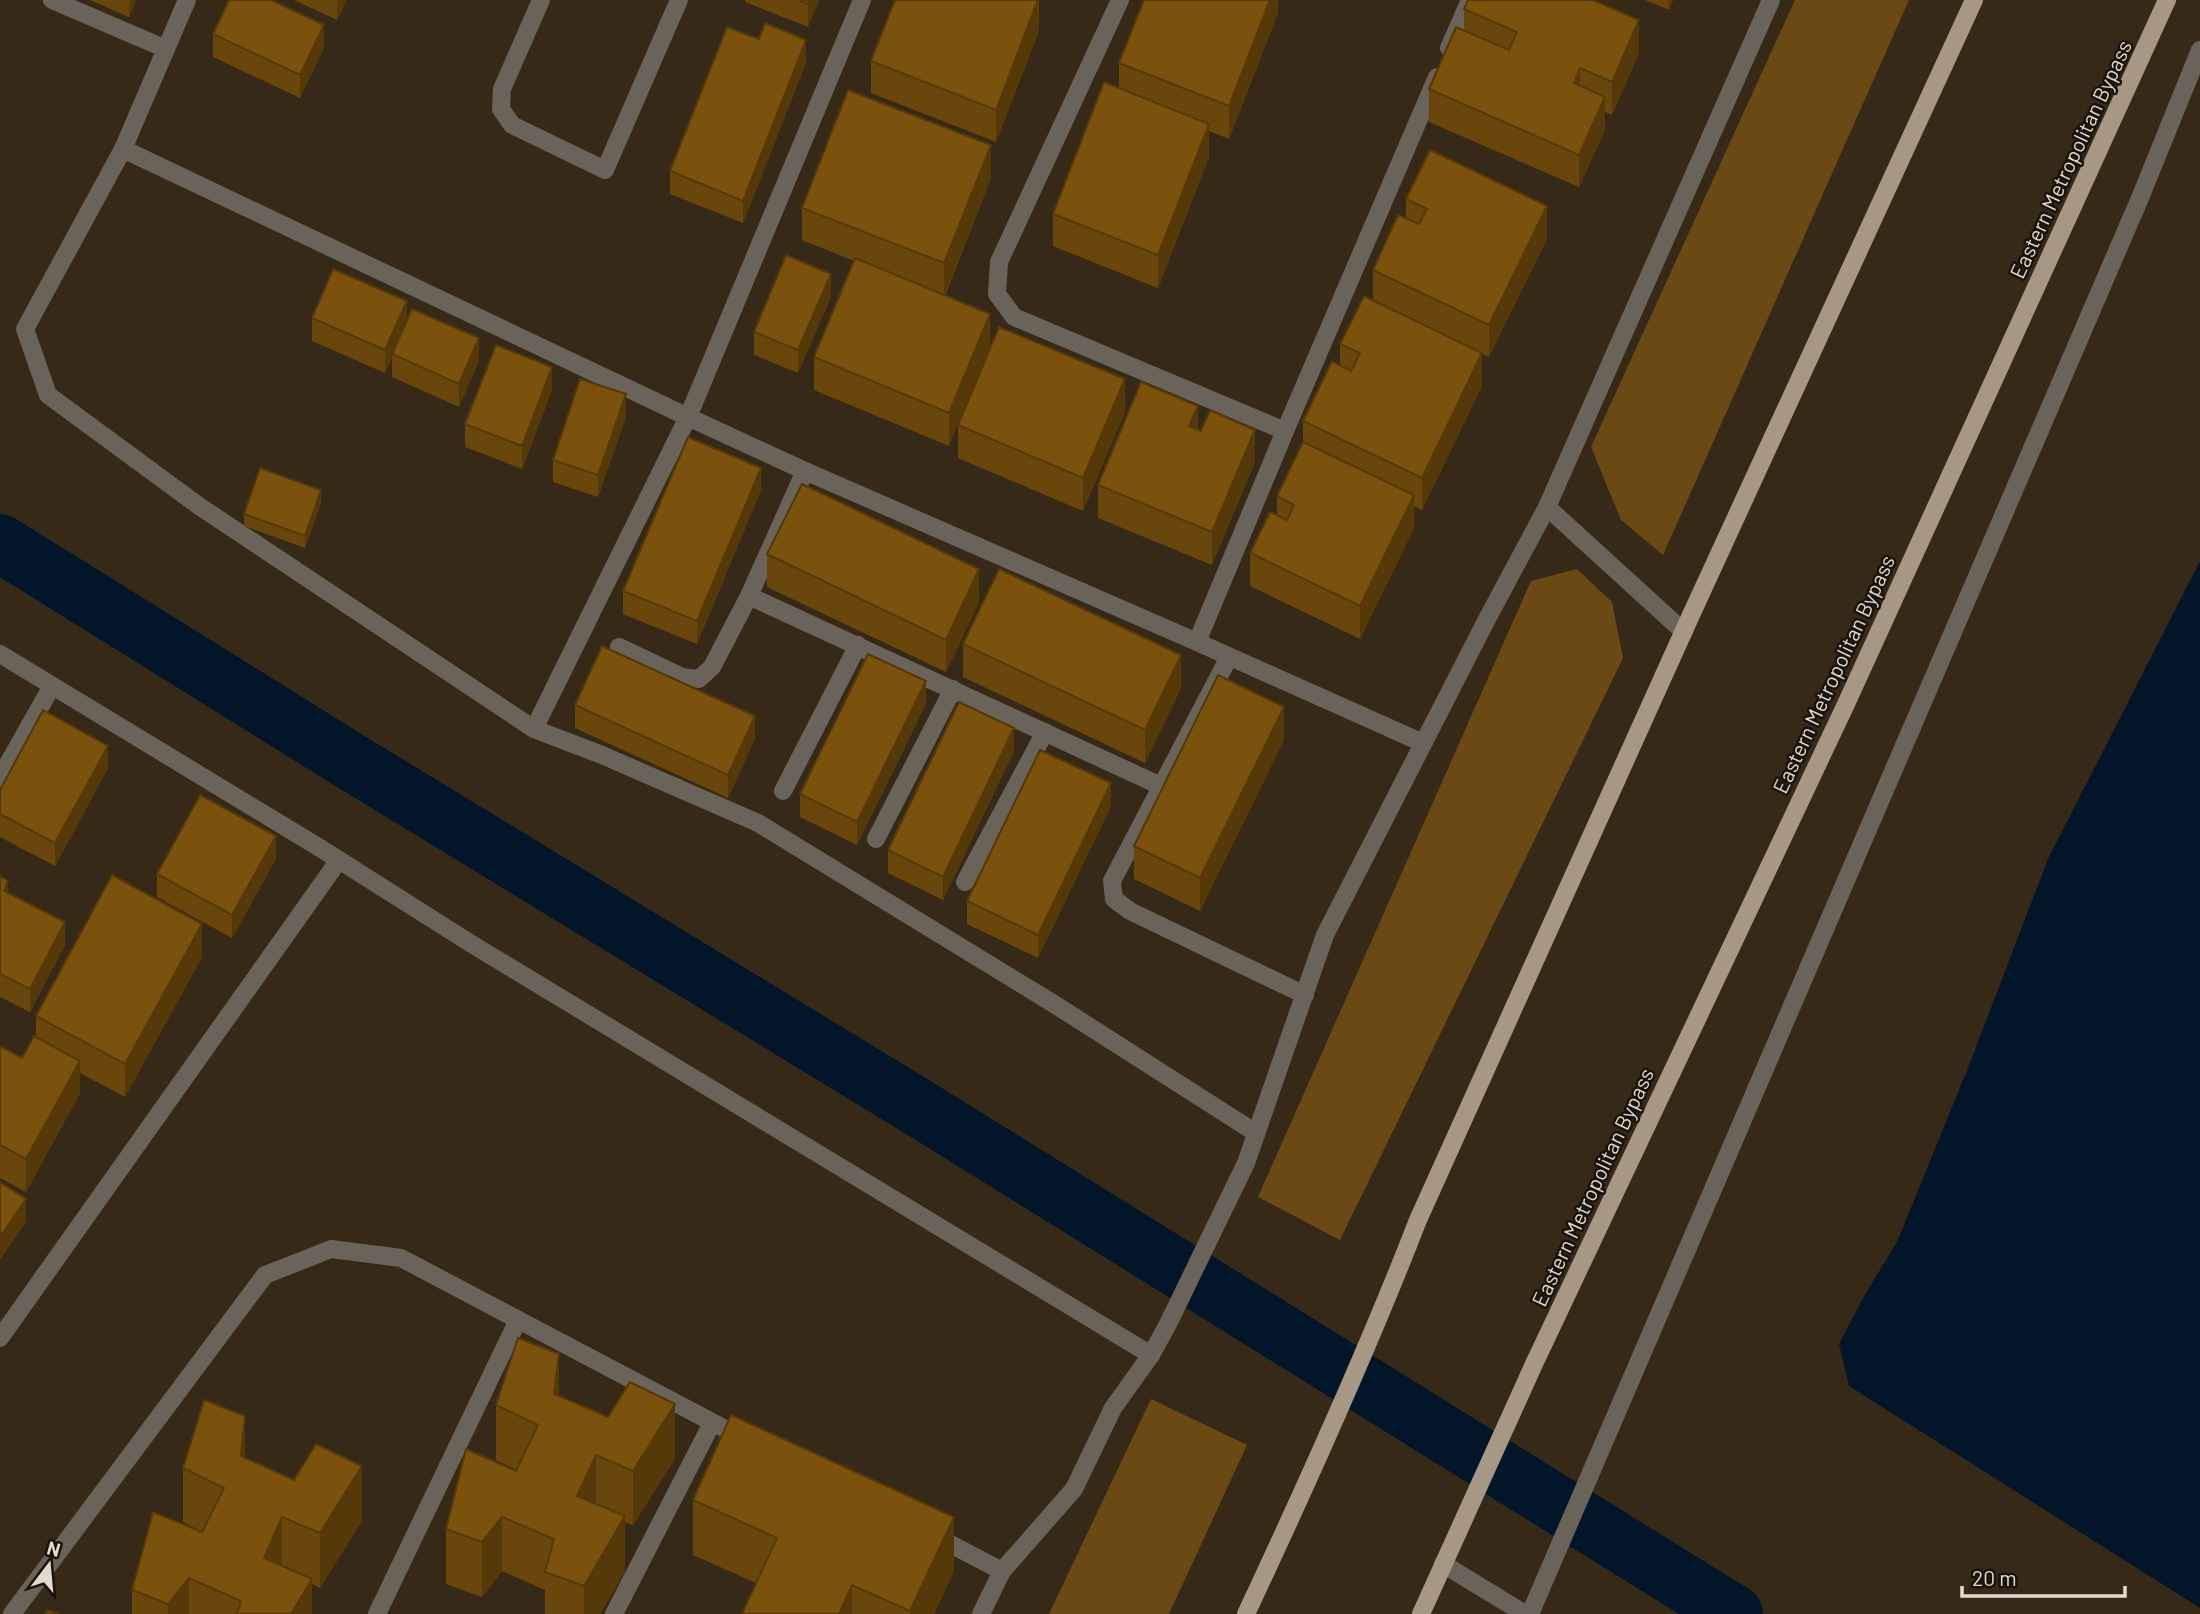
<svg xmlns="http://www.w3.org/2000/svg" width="2200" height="1614" font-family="Barlow,sans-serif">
  <rect width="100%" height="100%" fill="#372917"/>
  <g fill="#6a4915">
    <path d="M1795,0h114l-246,555 -42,-35 -30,-73z"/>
    <path d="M1577,569l35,33 11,56 -283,582 -82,-43 273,-616z"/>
    <path d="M1151,1399l96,46 -78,169h-120z"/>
  </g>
  <path fill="#031629" d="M2200,561v1047l-351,-222 -10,-42 24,-46 34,-56 71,-174 80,-209z"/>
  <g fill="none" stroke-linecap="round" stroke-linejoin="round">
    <path stroke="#031629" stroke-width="58" d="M0,543l350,218 561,342 823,511"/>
    <g stroke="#6a635a" stroke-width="18">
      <path d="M52,0l114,49"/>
      <path d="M933,1535l69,36"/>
      <path d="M12,1614l253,-339 66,-26 70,9 345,182"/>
      <path d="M377,1614l141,-294"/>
      <path d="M614,1614l98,-191"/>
      <path d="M1530,1614l610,-1416 60,-148"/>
    </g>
    <g stroke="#6a635a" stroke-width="18">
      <path d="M187,0l-64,149 -98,180 23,66 151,111 335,223 68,26 156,68 296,181 202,129"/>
      <path d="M541,0l-39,89 -1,20 11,16 93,45 74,-170"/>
      <path d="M862,0l-174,417 117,54 392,171 226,101"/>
      <path d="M1120,0l-121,262 -2,32 17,23 271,114 152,-354"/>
      <path d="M1449,48l21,-48"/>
      <path d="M123,149l565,268 -154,312"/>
      <path d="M1547,507l137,125"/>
      <path d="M749,596l412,190"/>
      <path d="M1197,642l88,-211"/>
      <path d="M619,647l63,30 17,2 13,-12 37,-71 56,-125"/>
      <path d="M0,654l320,194 150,95 681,412"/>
      <path d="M1229,657l-117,224 2,18 16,12 175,84"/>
      <path d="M0,778l52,-92"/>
      <path d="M783,791l75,-146"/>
      <path d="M876,839l77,-150"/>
      <path d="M965,882l80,-150"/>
      <path d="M0,1338l339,-478"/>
      <path d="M1443,1564l82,50"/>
      <path d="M981,1614l21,-43 72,-82 39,-81 38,-53 17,-31 78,-161 79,-228 161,-314 61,-114 224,-507"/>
    </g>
    <g stroke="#a79886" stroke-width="18">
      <path d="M1246,1614c61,-130 120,-260 172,-394l273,-605 283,-615"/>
      <path d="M1421,1614l113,-250 313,-662 320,-702"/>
    </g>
  </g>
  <g fill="#69460b">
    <path d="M90,0h46l-7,17z"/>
    <path d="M294,0h53l-10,20z"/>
    <path d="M745,0h74l-11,27 -63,-25z"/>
    <path d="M1039,0v31l-43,111 -125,-49v-32z"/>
    <path d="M1278,0v13l-49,126 -20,-8v26l-51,131 -105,-42v-32l66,-126v-25z"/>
    <path d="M1645,0h28l-4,10z"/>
    <path d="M1464,9l175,44 -27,62 -7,-3v18l-26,57 -150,-65v-33l35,-59z"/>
    <path d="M213,34l111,14 -24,50 -87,-41z"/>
    <path d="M759,39l47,24 -63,160 -73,-29v-23z"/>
    <path d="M991,178l-46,118 45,18 -41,132 -135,-56v-33l40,-96 -52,-21v-32z"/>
    <path d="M1406,199l141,40 -58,118 -7,-3v32l-60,124 -8,-4v22l-54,111 -110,-53v-33l27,-38v-19l26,-53v-22l37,-56v-21l33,-43v-31l33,-52z"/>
    <path d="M831,297l-33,76 -44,-18v-23z"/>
    <path d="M312,318l95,2 72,41 -20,46 -67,-30v-19l-7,15 -73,-32z"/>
    <path d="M552,390l-30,79 -57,-22v-23z"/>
    <path d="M1125,412l-42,99 -125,-53v-33z"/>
    <path d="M626,417l-28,80 -45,-15v-22z"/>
    <path d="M1198,430l57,32 -43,103 -114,-47v-33z"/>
    <path d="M761,490l-64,154 -74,-30v-23z"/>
    <path d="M321,502l-16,46 -61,-22v-12z"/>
    <path d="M767,554l212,48 -33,70 -179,-85z"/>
    <path d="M963,644l218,44 -36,75 -182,-86z"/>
    <path d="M926,704l-69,141 -57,-28v-23z"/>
    <path d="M575,705l180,34 -27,59 -153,-70z"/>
    <path d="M1284,740l-84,171 -66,-32v-33z"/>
    <path d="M1014,751l-71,149 -55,-27v-23z"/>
    <path d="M108,768l-53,98 -55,-29v-47z"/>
    <path d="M1111,806l-73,152 -71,-34v-23z"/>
    <path d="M276,859l-44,79 -75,-41v-23z"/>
    <path d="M0,876l8,17 57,52 -35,67 -30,-15z"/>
    <path d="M202,957l-77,140 -45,-24v20l-54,99 -26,-14v-132l22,12 14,-21v-21z"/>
    <path d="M559,1396l116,63 -42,66 -8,-3v49l-25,43h-55v-24l-43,-19 -20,26 -36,-13v-55l71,-59 -21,-10v-55z"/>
    <path d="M245,1458l117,63 -42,67 -8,-4v30h-180v-24l70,-58 -19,-10v-54z"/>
    <path d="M693,1500l261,71 -20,43h-192l14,-31 -63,-28z"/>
  </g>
  <g fill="#553909">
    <path d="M129,0h7l-7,17z"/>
    <path d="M337,0h10l-10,20z"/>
    <path d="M810,0h9l-11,27v-23z"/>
    <path d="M1038,0l1,31 -43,111v-32z"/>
    <path d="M1270,0h8v13l-49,126v-33z"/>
    <path d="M1669,0h4l-4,10z"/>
    <path d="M1639,20v33l-27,62v-33z"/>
    <path d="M324,25v23l-24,50v-23z"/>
    <path d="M806,40v23l-63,160v-22z"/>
    <path d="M1580,68v33l-6,-18z"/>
    <path d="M1605,97v33l-26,57v-32z"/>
    <path d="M1209,124v33l-51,131v-33z"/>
    <path d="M991,145v33l-47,118v-33z"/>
    <path d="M1547,206v33l-58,118v-32z"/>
    <path d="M831,274v23l-33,76v-23z"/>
    <path d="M407,301v23l-15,30v4l-7,15v-23z"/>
    <path d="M990,314v33l-41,99v-33z"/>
    <path d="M479,338v23l-20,46v-23z"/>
    <path d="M1482,353v33l-60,124v-32z"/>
    <path d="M552,367v23l-30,79v-23z"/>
    <path d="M1125,379v33l-42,99v-33z"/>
    <path d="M626,394v23l-28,80v-22z"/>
    <path d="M1198,406v33l-9,-13z"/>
    <path d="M1255,430v32l-43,103v-33z"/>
    <path d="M761,468v22l-64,154v-23z"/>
    <path d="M321,490v12l-16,46v-12z"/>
    <path d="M1414,495v33l-54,111v-33z"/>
    <path d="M979,569v33l-33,70v-32z"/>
    <path d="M1181,655v33l-36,75v-33z"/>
    <path d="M926,681v23l-69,141v-23z"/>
    <path d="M1284,707v33l-84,171v-33z"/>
    <path d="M755,716v23l-27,59v-23z"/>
    <path d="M1014,728v23l-71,149v-23z"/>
    <path d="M108,746v22l-53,98v-23z"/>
    <path d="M1111,783v23l-73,152v-23z"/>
    <path d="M276,836v23l-44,79v-23z"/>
    <path d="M8,881v22l-4,-12z"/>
    <path d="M65,922v23l-35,67v-23z"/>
    <path d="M202,924v33l-77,140v-33z"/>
    <path d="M80,1061v32l-54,99v-33z"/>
    <path d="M26,1199v23l-26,38v-23z"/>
    <path d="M559,1354v55l-5,-15z"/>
    <path d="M675,1404v55l-42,66v-54z"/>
    <path d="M245,1416v54l-4,-14z"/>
    <path d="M596,1455v55l-19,-14z"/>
    <path d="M362,1466v55l-42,67v-55z"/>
    <path d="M625,1516v55l-25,43h-16v-28z"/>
    <path d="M282,1517v54l-18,-13z"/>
    <path d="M502,1517v54l-20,26v-55z"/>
    <path d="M954,1517v54l-20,43h-24v-3z"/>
    <path d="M189,1578v36h-21v-10z"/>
    <path d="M312,1579v35h-21z"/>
    <path d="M852,1585v29h-13z"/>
  </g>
  <g fill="#7a510d" stroke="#553909" stroke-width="2">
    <path d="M229,0h42l53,25 -24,50 -87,-41z"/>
    <path d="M799,0h11l-2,4z"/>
    <path d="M895,0h143l-42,110 -125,-49z"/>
    <path d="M1144,0h126l-41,106 -110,-43z"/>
    <path d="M1468,0h125l46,20 -27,62 -32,-14 -6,15 31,14 -26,58 -150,-66 27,-62 53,23 8,-18 -53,-23z"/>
    <path d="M765,23l41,17 -63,161 -73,-30 57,-144 32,12z"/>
    <path d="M1104,82l105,42 -51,131 -105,-41z"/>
    <path d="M848,90l143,55 -47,118 -142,-55z"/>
    <path d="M1430,150l117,56 -58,119 -116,-55 25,-55 21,9 8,-15 -21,-10z"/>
    <path d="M786,255l45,19 -33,76 -44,-18z"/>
    <path d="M855,258l135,56 -41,99 -135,-56z"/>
    <path d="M333,269l74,32 -22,49 -73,-32z"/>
    <path d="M1364,296l118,57 -60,125 -119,-57 29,-60 19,10 9,-18 -20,-9z"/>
    <path d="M412,309l67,29 -20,46 -67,-30z"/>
    <path d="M999,327l126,52 -42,99 -125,-53z"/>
    <path d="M496,345l56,22 -30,79 -57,-22z"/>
    <path d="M580,379l46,15 -28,81 -45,-15z"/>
    <path d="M1141,382l57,24 -9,20 12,5 9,-21 45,20 -43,102 -114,-47z"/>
    <path d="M688,437l73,31 -64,153 -74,-30z"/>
    <path d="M1303,442l111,53 -54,111 -110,-53 20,-41 17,8 7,-15 -17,-9z"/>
    <path d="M260,468l61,22 -16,46 -61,-22z"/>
    <path d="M802,484l177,85 -33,71 -179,-86z"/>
    <path d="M999,569l182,86 -36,75 -182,-86z"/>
    <path d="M602,646l153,70 -27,59 -153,-70z"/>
    <path d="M868,654l58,27 -69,141 -57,-28z"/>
    <path d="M1218,675l66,32 -84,171 -66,-32z"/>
    <path d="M959,702l55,26 -71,149 -55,-27z"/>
    <path d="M43,710l65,36 -53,97 -55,-29v-24z"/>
    <path d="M1040,750l71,33 -73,152 -71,-34z"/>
    <path d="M200,795l76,41 -44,79 -75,-41z"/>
    <path d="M112,875l90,49 -77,140 -89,-48z"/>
    <path d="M0,876l8,5 -4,10 61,31 -35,67 -30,-15z"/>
    <path d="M34,1036l46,25 -54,98 -26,-14v-99l22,12z"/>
    <path d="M0,1182l26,17 -26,38z"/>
    <path d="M518,1338l41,16 -5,40 54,23 22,-35 45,22 -42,67 -37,-16 -19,41 48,20 -41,70 -39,-14 9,-33 -52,-22 -20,25 -36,-13 20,-80 50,22 22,-46 -42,-20z"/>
    <path d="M204,1400l41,16 -4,40 53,24 22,-36 46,22 -42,67 -38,-16 -18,41 48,21 -21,35h-54l4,-13 -52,-23 -21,26 -36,-14 21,-78 49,20 22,-44 -41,-20z"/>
    <path d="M731,1415l223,102 -44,94 -58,-26 -13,29h-97l35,-76 -84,-38z"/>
    <path d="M47,1610l12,4h-13z"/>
  </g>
  <g text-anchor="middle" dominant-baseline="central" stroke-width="5" stroke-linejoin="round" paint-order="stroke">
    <g font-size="21" fill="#e3dacf" stroke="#19130b">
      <text transform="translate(2070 159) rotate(-65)">Eastern Metropolitan Bypass</text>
      <text transform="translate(1833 674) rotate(-65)">Eastern Metropolitan Bypass</text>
      <text transform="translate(1592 1187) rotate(-65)">Eastern Metropolitan Bypass</text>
    </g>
  </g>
  <g transform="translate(49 1565) rotate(16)" stroke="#19130b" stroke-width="5" paint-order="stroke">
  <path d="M0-5L12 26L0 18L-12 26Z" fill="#e3dacf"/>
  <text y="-10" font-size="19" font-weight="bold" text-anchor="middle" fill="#e3dacf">N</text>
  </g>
  <path d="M1962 1586v10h163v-10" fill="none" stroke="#e3dacf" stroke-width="3.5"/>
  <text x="1972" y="1586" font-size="21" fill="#e3dacf" stroke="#19130b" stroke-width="5" paint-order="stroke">20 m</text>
</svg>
